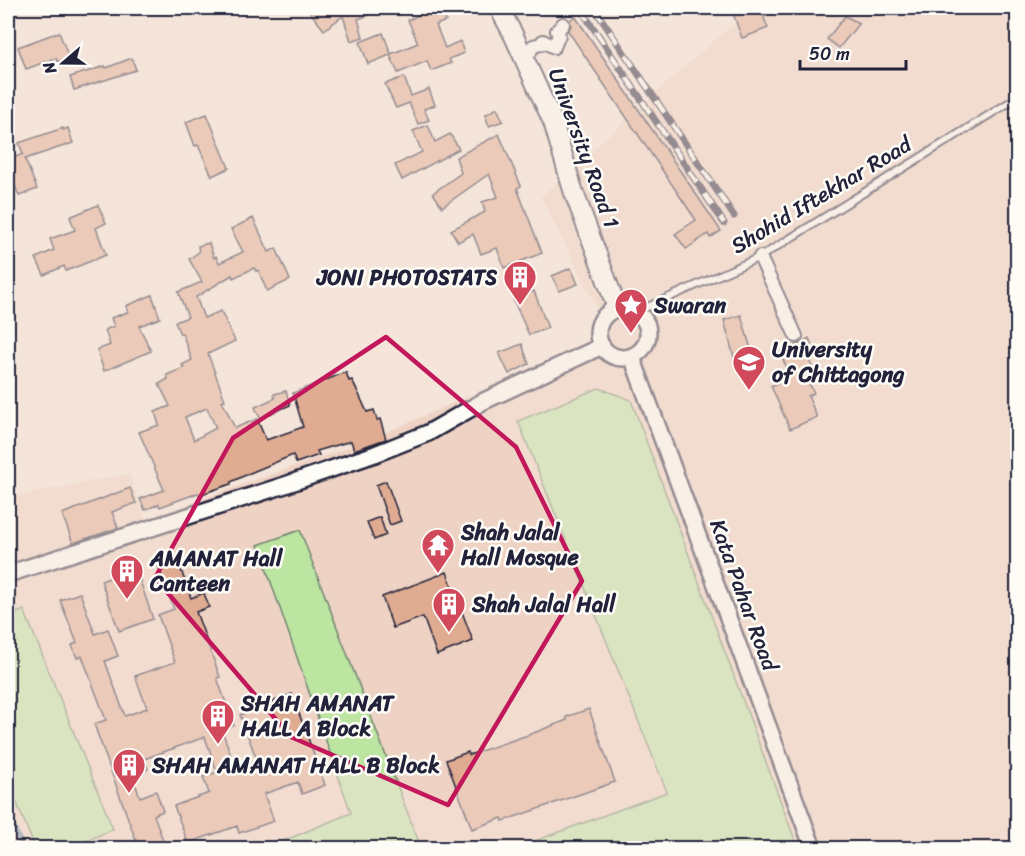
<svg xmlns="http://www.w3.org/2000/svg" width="1025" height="856" font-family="Sriracha,sans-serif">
  <rect width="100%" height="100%" fill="#f4e4d9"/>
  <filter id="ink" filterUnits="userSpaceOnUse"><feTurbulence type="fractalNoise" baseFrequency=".0167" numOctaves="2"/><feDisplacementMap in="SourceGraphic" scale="12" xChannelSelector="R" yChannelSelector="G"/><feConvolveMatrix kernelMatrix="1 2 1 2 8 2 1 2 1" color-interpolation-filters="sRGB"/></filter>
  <g filter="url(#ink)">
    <path fill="#eed3c4" d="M758,8h259v840h-1009v-350l121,-24 16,45 227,-80 216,-96 10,-34 -57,-112 178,-161z"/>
    <g fill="#bce5a2" stroke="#6f846e" stroke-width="1.5">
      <path d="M599,388l32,12 167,448h-282l151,-56 -149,-371z"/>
      <path d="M300,530l121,318h-155l85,-35 -93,-268z"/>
      <path d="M24,610l89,219 -42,19h-36l-27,-67v-164z"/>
    </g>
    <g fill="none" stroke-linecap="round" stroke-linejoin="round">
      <path stroke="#6385a6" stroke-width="4.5" d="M8,812l15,36"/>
    </g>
    <g fill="#dfac92" stroke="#22223b" stroke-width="1.5" fill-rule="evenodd">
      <path d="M316,8h70l1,1 -29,10 5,18 -12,4 -8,-25 -19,14 -14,-18z"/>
      <path d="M429,8h12l5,13 -10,4 9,23 15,-7 4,12 -15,6 2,4 -20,8 -4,-10 -29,12 -8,-18 -22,9 -8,-22 23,-9 8,21 27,-11 -10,-23 22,-10z"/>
      <path d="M731,8h29l8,20 -26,10z"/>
      <path d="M575,16l146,215 -11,7 -2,-4 -22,15 -11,-15 21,-14 -128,-189 3,-5 -1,-6z"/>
      <path d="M845,16l14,7 -20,25 -12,-9z"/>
      <path d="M59,32l10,26 -11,4 -2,-4 -30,11 -8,-22z"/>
      <path d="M132,58l4,12 -62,20 -4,-13 35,-11 1,2z"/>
      <path d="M404,77l7,19 18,-7 6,16 -11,4 5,11 -11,4 -9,-21 -13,5 -11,-24z"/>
      <path d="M497,108l6,13 -14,5 -4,-11z"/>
      <path d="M207,114l22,54 -17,8 -14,-31 -3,1 -9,-24z"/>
      <path d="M428,125l7,17 15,-8 9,15 -57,31 -7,-15 27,-13 -9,-21z"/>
      <path d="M63,128v2l5,-2 5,15 -48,16 12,30 -18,7 -11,-29v-7l15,-6 -4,-11z"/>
      <path d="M499,134l22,52 -4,2 25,65 -38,15 -7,-20 -16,6 -8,-20 -15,8 -7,-12 34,-18 -3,-10 16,-5 -9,-23 -47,33 -9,-14 28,-20 -5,-16z"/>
      <path d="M98,205l8,18 -10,5 10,27 -40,16 -2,-5 -20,9 -8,-17 18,-8 -4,-11 25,-9 -5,-13z"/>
      <path d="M253,218l16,34 7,-4 14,32 -23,11 -9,-21 -2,1 -2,-3 -21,10 -1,-3 -36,22 8,21 17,-7 14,30 -27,13 17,46 -3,1 13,27 22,-9 9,21 37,-13 -10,-34 53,-21 3,9 3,-1 5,10 10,22 7,-2 3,10 3,-1 6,20 -32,11 -3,-9 -34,10 2,4 -23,8 -3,-8 -43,18 -19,9v2l-32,11 -1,-2 -38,14 -1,-3 -14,6 -5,-11 24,-9 -25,-58 20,-7 -4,-13 15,-6 -11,-22 9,-5 -1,-4 17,-7 -2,-3 10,-5 -10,-27 -2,1 -5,-12 13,-5 -10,-25 24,-10 -13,-23 10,-7 -1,-6 11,-3 5,15 2,-2 3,7 24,-11 -12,-23zM207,408l9,20 -22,12 -9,-23z"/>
      <path d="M571,268l7,16 -19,7 -7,-15z"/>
      <path d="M534,291l14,37 -19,7 -16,-36z"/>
      <path d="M152,295l8,23 -21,8 12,25 -47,20 -7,-21 13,-5 -5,-15 9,-4 -3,-8 17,-6 -2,-6z"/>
      <path d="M741,315l12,41 -18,5 -11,-41z"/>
      <path d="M809,338l4,10 -8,3 11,24 -9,4 7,14 -6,3 9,21 -27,12 -19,-43 20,-9 -12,-26 20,-7z"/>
      <path d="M522,344l7,20 -20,10 -10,-21z"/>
      <path d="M286,391l4,14 -30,13 -5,-11 20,-9 -1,-4z"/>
      <path d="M386,481l15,40 -11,4 -14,-40z"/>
      <path d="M130,488l6,15 -24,9 6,16 -45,15 -11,-29z"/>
      <path d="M380,517l6,18 -12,5 -7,-18z"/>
      <path d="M176,556l15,42 13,-5 5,14 -13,5 24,65 -3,1 17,47 -12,5 13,37 22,-7 -17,-45 52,-21 33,91 -23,9 -4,-12 -34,12 10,27 -35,12 -2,-7 -49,17 -14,-37 35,-13 -6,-16 14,-5 -12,-35 -61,22 4,10 -16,6 8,22 16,-6 7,20 -9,4 12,34h-27l-45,-125 12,-4 -24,-64 -5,2 -5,-13 5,-2 -17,-43 20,-7 15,41 13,-5 10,27 -13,5 20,55 22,-8 -12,-32 40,-14 -17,-47 16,-6 -17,-46z"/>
      <path d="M136,569l17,50 -34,12 -18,-50z"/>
      <path d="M447,572l26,69 -36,14 -14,-38 -30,11 -11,-31z"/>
      <path d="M589,709l26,73 -112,39 -1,-3 -30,11 -26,-69 22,-8 1,3 62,-21 36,-14 -1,-3z"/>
    </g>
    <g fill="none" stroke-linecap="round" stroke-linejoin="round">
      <defs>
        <path id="service" d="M636,312l124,-55 258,-160"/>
        <g id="minor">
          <path d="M526,60l7,-14 8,-2 2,-3 11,6 5,-12 -2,-4 6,-7"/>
          <path d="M760,257l36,79"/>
        </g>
        <g id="tertiary">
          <circle cx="623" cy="333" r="25"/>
          <path d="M632,357l181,491"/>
          <path d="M8,574l277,-89 90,-31 53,-21 54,-31 120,-56"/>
        </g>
        <path id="secondary" d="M499,8l14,26 40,88 20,68 44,118"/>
      </defs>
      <use href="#service" stroke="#22223b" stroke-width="10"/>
      <use href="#minor" stroke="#22223b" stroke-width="16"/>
      <use href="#tertiary" stroke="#22223b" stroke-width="20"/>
      <use href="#secondary" stroke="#22223b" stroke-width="22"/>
      <use href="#service" stroke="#fdfcf7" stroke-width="6"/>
      <use href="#minor" stroke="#fdfcf7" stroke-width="12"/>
      <use href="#tertiary" stroke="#fdfcf7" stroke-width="15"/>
      <use href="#secondary" stroke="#fdfcf7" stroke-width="18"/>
      <defs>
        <g id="rail">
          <path d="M580,8l144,215"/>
          <path d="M594,8l140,208"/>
        </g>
      </defs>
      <use href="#rail" stroke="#22223b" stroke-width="7"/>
      <use href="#rail" stroke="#fdfcf7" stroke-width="4.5" stroke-dasharray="14" stroke-linecap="butt"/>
    </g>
  </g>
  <path d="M0 0H1025V856H0ZM386,337l130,110 66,134 -134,224 -157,-68 -136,-159 78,-140z" fill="#f4e4d9" fill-opacity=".55" fill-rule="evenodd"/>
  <path fill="none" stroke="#c2185b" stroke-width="4.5" stroke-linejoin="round" d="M386,337l130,110 66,134 -134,224 -157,-68 -136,-159 78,-140z"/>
  <defs>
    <symbol id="building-pin" viewBox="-11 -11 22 30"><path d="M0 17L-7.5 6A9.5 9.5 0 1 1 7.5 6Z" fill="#d1495b" stroke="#fdfcf7"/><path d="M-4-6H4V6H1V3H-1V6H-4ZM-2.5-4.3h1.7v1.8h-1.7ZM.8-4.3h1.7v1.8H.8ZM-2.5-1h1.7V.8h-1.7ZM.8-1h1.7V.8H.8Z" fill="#fff"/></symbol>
    <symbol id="sight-pin" viewBox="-11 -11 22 30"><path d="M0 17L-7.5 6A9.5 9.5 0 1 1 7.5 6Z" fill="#d1495b" stroke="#fdfcf7"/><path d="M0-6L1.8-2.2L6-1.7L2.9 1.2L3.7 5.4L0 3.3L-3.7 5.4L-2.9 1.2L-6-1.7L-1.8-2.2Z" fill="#fff"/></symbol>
    <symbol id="university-pin" viewBox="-11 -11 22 30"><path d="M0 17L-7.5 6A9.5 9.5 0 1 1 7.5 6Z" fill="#d1495b" stroke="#fdfcf7"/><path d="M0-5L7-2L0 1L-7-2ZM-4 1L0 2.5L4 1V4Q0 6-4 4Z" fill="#fff"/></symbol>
    <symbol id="temple-pin" viewBox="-11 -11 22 30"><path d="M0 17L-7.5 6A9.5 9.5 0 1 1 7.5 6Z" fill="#d1495b" stroke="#fdfcf7"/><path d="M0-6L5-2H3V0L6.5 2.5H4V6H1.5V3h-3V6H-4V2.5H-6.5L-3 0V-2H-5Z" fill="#fff"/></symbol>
  </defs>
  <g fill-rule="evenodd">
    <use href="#building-pin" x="501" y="258" width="38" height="52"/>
    <use href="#sight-pin" x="612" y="286" width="38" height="52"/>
    <use href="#university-pin" x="730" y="343" width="38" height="52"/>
    <use href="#temple-pin" x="419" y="526" width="38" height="52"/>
    <use href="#building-pin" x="108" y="552" width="38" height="52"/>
    <use href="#building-pin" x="430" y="585" width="38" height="52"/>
    <use href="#building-pin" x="199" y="697" width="38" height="52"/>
    <use href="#building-pin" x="110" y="746" width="38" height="52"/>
  </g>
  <g text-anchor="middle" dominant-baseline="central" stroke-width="5" stroke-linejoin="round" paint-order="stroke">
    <g font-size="22" fill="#22223b" stroke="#fdfcf7">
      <text transform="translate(584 148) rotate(70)">University Road 1</text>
      <text transform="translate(821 195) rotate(-31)">Shohid Iftekhar Road</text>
      <text transform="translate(744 595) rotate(70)">Kata Pahar Road</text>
    </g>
    <g font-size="22" font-weight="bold" fill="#22223b" stroke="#fdfcf7" text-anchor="start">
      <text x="497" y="277" text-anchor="end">JONI PHOTOSTATS</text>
      <text x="654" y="305">Swaran</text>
      <text x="772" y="349">University<tspan x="772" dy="25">of Chittagong</tspan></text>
      <text x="461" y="532">Shah Jalal<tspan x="461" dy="25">Hall Mosque</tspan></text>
      <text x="150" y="558">AMANAT Hall<tspan x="150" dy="25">Canteen</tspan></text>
      <text x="472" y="604">Shah Jalal Hall</text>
      <text x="241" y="703">SHAH AMANAT<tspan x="241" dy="25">HALL A Block</tspan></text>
      <text x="152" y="765">SHAH AMANAT HALL B Block</text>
    </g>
  </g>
  <rect width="1025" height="856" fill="none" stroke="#fdfcf7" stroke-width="30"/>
  <rect x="15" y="15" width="995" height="826" fill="none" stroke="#22223b" stroke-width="2" filter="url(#ink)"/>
  <g transform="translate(63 63) rotate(250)" stroke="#fdfcf7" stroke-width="4.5" paint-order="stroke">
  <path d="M0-4.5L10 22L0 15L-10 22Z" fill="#22223b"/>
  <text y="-9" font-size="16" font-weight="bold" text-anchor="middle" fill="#22223b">N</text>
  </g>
  <path d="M800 60v9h106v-9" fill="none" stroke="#22223b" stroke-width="3"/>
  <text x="809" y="60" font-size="18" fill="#22223b" stroke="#fdfcf7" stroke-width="4.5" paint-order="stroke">50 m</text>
</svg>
